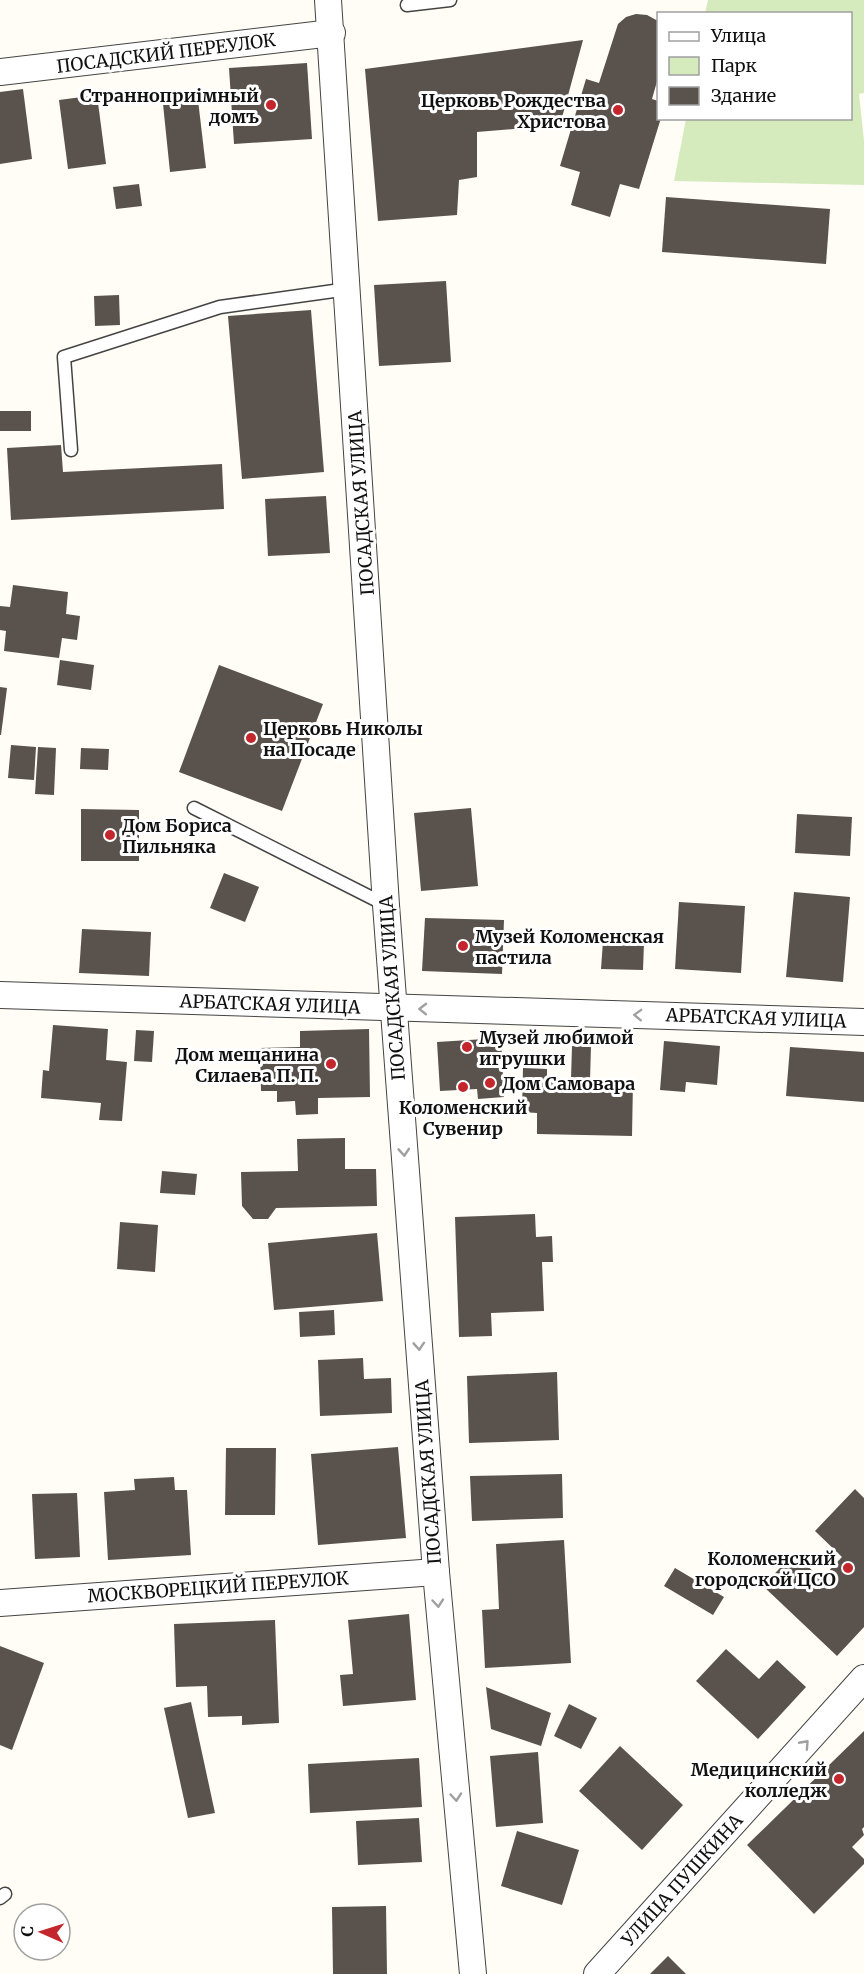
<svg xmlns="http://www.w3.org/2000/svg" width="864" height="1974" font-family="Merriweather,serif">
  <rect width="100%" height="100%" fill="#fffdf5"/>
  <path fill="#d5ebbd" d="M708,0h156v93l-5,1 5,47v44l-190,-4 12,-62 164,-1v-104l-145,-1z"/>
  <g fill="#5a524d">
    <path d="M636,14l11,1 11,6v57l-6,21 6,2 3,17 -22,71 -19,-5 -10,33 -39,-12 9,-33 -20,-6 26,-87 13,4 19,-59 8,-7z"/>
    <path d="M583,40l-23,85 -83,7v45l-18,3 -2,35 -79,6 -13,-152z"/>
    <path d="M307,63l5,76 -78,5 -5,-76z"/>
    <path d="M23,89l9,70 -32,5v-72z"/>
    <path d="M97,95l9,69 -38,5 -9,-69z"/>
    <path d="M198,100l8,68 -36,4 -7,-68z"/>
    <path d="M139,184l3,22 -26,3 -3,-22z"/>
    <path d="M666,197l164,12 -4,55 -164,-12z"/>
    <path d="M446,281l5,81 -72,4 -5,-81z"/>
    <path d="M119,295l1,30 -25,1 -1,-30z"/>
    <path d="M311,310l13,162 -82,7 -14,-163z"/>
    <rect x="0" y="411" width="31" height="20"/>
    <path d="M61,445l2,27 159,-8 2,45 -213,11 -4,-72z"/>
    <path d="M326,496l4,57 -62,3 -3,-57z"/>
    <path d="M13,585l55,7 -2,22 14,2 -3,24 -15,-2 -3,20 -55,-7 2,-20 -6,-1v-24l10,1z"/>
    <path d="M60,660l34,5 -3,25 -34,-5z"/>
    <path d="M219,665l104,39 -41,107 -103,-39z"/>
    <path d="M0,687l7,1 -6,47h-1z"/>
    <path d="M11,745l25,2 -2,33 -26,-2z"/>
    <path d="M38,747l18,1 -2,47 -19,-1z"/>
    <path d="M81,748l28,1 -1,21 -28,-1z"/>
    <path d="M471,808l7,78 -57,5 -7,-78z"/>
    <path d="M81,809l58,1v51h-58z"/>
    <path d="M797,814l55,3 -2,39 -55,-3z"/>
    <path d="M224,873l35,14 -14,35 -35,-14z"/>
    <path d="M794,892l56,5 -7,85 -57,-5z"/>
    <path d="M679,902l66,4 -4,67 -66,-4z"/>
    <path d="M425,918l79,2 -2,54 -80,-3z"/>
    <path d="M82,929l69,3 -2,44 -70,-3z"/>
    <path d="M603,941l41,2 -1,27 -42,-1z"/>
    <path d="M53,1025l55,4 -2,31 21,2 -5,59 -23,-1 2,-17 -60,-5 2,-28 6,1z"/>
    <path d="M369,1029l1,68 -52,1v16l-22,1 -1,-14 -18,1v-11h-16l-1,-43 40,-1v-16z"/>
    <path d="M136,1030l18,1 -2,31 -18,-1z"/>
    <path d="M501,1038l3,59 -26,2 -1,-10 -37,2 -3,-49z"/>
    <path d="M664,1041l56,5 -3,39 -31,-3 -1,10 -25,-2z"/>
    <path d="M572,1046h19l-1,34 43,1 -1,55 -95,-2v-21l-15,-1 1,-44 24,1v9l24,1z"/>
    <path d="M790,1047l74,5v50l-78,-6z"/>
    <path d="M345,1138v31h31l1,37 -101,2 -8,11h-15l-11,-13 -1,-34 57,-1 -1,-32z"/>
    <path d="M162,1171l35,3 -2,21 -35,-2z"/>
    <path d="M535,1214l1,23 16,-1 1,26h-11l2,49 -53,2 1,23 -33,1 -4,-120z"/>
    <path d="M120,1222l38,3 -3,47 -38,-3z"/>
    <path d="M377,1233l6,68 -109,9 -6,-67z"/>
    <path d="M334,1310l1,25 -35,2 -1,-25z"/>
    <path d="M363,1358l1,21 27,-1 1,35 -72,3 -2,-56z"/>
    <path d="M557,1372l2,68 -90,3 -2,-67z"/>
    <path d="M398,1447l8,91 -88,7 -7,-91z"/>
    <path d="M226,1448h50l-1,67h-50z"/>
    <path d="M562,1474l1,44 -91,3 -2,-45z"/>
    <path d="M174,1477l1,13h12l4,65 -83,5 -4,-68 31,-2 -1,-11z"/>
    <path d="M855,1489l9,9v129l-27,29 -74,-70 31,-33 27,26 21,-22 -27,-26z"/>
    <path d="M77,1493l3,64 -45,2 -3,-65z"/>
    <path d="M564,1540l7,123 -86,5 -3,-58 17,-1 -3,-65z"/>
    <path d="M675,1568l49,29 -11,18 -49,-29z"/>
    <path d="M409,1614l7,86 -73,6 -3,-31 13,-1 -5,-54z"/>
    <path d="M275,1620l4,103 -37,2v-9l-34,1 -1,-31 -31,1 -2,-63z"/>
    <path d="M0,1646l44,17 -32,87 -12,-5z"/>
    <path d="M726,1649l33,30 18,-19 29,27 -48,52 -62,-58z"/>
    <path d="M486,1687l65,26 -10,33 -50,-17z"/>
    <path d="M191,1702l24,111 -27,5 -24,-110z"/>
    <path d="M569,1704l28,14 -16,31 -27,-13z"/>
    <path d="M864,1731v96l-2,2 2,6 -12,12 12,12v5l-50,50 -67,-69z"/>
    <path d="M620,1746l63,59 -41,45 -63,-59z"/>
    <path d="M538,1752l5,71 -47,4 -6,-71z"/>
    <path d="M419,1758l3,49 -112,6 -2,-49z"/>
    <path d="M419,1818l3,44 -64,3 -2,-44z"/>
    <path d="M517,1831l62,19 -17,55 -61,-19z"/>
    <path d="M386,1906l1,68h-54l-1,-67z"/>
    <path d="M668,1956l18,18h-36z"/>
  </g>
  <g fill="none" stroke-linecap="round" stroke-linejoin="round">
    <defs>
      <g id="service">
        <path d="M407,5l43,-5"/>
        <path d="M71,450l-7,-93 156,-50 128,-18"/>
        <path d="M194,808l192,97"/>
        <path d="M0,1898l5,-4"/>
      </g>
      <g id="minor">
        <path d="M328,0l58,905 50,667 37,402"/>
        <path d="M0,72l332,-39"/>
        <path d="M0,995l864,27"/>
        <path d="M0,1603l436,-31"/>
        <path d="M597,1974l267,-296"/>
      </g>
    </defs>
    <use href="#service" stroke="#444" stroke-width="15"/>
    <use href="#minor" stroke="#444" stroke-width="28"/>
    <use href="#service" stroke="#fff" stroke-width="12"/>
    <use href="#minor" stroke="#fff" stroke-width="26"/>
  </g>
  <defs><path id="oneway-chevron" d="M-2-3.5L2.5 0L-2 3.5" fill="none" stroke-width="1.6" stroke-linecap="round" stroke-linejoin="round" transform="scale(1.5)"/></defs>
  <g stroke="#a0a0a0">
    <use href="#oneway-chevron" transform="translate(423 1009) rotate(-179)"/>
    <use href="#oneway-chevron" transform="translate(638 1015) rotate(-178)"/>
    <use href="#oneway-chevron" transform="translate(404 1152) rotate(86)"/>
    <use href="#oneway-chevron" transform="translate(419 1346) rotate(86)"/>
    <use href="#oneway-chevron" transform="translate(438 1603) rotate(85)"/>
    <use href="#oneway-chevron" transform="translate(805 1744) rotate(-48)"/>
    <use href="#oneway-chevron" transform="translate(456 1797) rotate(85)"/>
  </g>
  <g fill="#c4262e" stroke="#fff" stroke-width="2">
    <circle cx="271" cy="105" r="6"/>
    <circle cx="618" cy="110" r="6"/>
    <circle cx="251" cy="738" r="6"/>
    <circle cx="110" cy="835" r="6"/>
    <circle cx="463" cy="946" r="6"/>
    <circle cx="467" cy="1047" r="6"/>
    <circle cx="331" cy="1064" r="6"/>
    <circle cx="490" cy="1083" r="6"/>
    <circle cx="463" cy="1087" r="6"/>
    <circle cx="848" cy="1568" r="6"/>
    <circle cx="839" cy="1779" r="6"/>
  </g>
  <g text-anchor="middle" dominant-baseline="central" stroke-width="6" stroke-linejoin="round" paint-order="stroke">
    <g font-size="18" fill="#111" stroke="#fff">
      <text transform="translate(166 53) rotate(-7)">ПОСАДСКИЙ ПЕРЕУЛОК</text>
      <text transform="translate(361 503) rotate(-94)">ПОСАДСКАЯ УЛИЦА</text>
      <text transform="translate(392 988) rotate(-94)">ПОСАДСКАЯ УЛИЦА</text>
      <text transform="translate(270 1004) rotate(2)">АРБАТСКАЯ УЛИЦА</text>
      <text transform="translate(756 1018) rotate(2)">АРБАТСКАЯ УЛИЦА</text>
      <text transform="translate(428 1472) rotate(-94)">ПОСАДСКАЯ УЛИЦА</text>
      <text transform="translate(218 1587) rotate(-4)">МОСКВОРЕЦКИЙ ПЕРЕУЛОК</text>
      <text transform="translate(682 1880) rotate(-48)">УЛИЦА ПУШКИНА</text>
    </g>
    <g font-size="18" font-weight="bold" fill="#111" stroke="#fff" text-anchor="end">
      <text x="259" y="95">Странноприiмный<tspan x="259" dy="21">домъ</tspan></text>
      <text x="606" y="100">Церковь Рождества<tspan x="606" dy="21">Христова</tspan></text>
      <text x="263" y="728" text-anchor="start">Церковь Николы<tspan x="263" dy="21">на Посаде</tspan></text>
      <text x="122" y="825" text-anchor="start">Дом Бориса<tspan x="122" dy="21">Пильняка</tspan></text>
      <text x="475" y="936" text-anchor="start">Музей Коломенская<tspan x="475" dy="21">пастила</tspan></text>
      <text x="479" y="1037" text-anchor="start">Музей любимой<tspan x="479" dy="21">игрушки</tspan></text>
      <text x="319" y="1054">Дом мещанина<tspan x="319" dy="21">Силаева П. П.</tspan></text>
      <text x="502" y="1083" text-anchor="start">Дом Самовара</text>
      <text x="463" y="1107" text-anchor="middle">Коломенский<tspan x="463" dy="21">Сувенир</tspan></text>
      <text x="836" y="1558">Коломенский<tspan x="836" dy="21">городской ЦСО</tspan></text>
      <text x="827" y="1769">Медицинский<tspan x="827" dy="21">колледж</tspan></text>
    </g>
  </g>
  <rect x="657" y="12" width="195" height="108" fill="#ffffff" stroke="#a0a0a0" stroke-width="1.5"/>
  <rect x="669" y="32" width="30" height="9" fill="#ffffff" stroke="#a0a0a0" stroke-width="1.5"/>
  <text x="711" y="42" font-size="18" fill="#111111">Улица</text>
  <rect x="669" y="57" width="30" height="18" fill="#d5ebbd" stroke="#a0a0a0" stroke-width="1.5"/>
  <text x="711" y="72" font-size="18" fill="#111111">Парк</text>
  <rect x="669" y="87" width="30" height="18" fill="#5a524d" stroke="#a0a0a0" stroke-width="1.5"/>
  <text x="711" y="102" font-size="18" fill="#111111">Здание</text>
  <g transform="translate(42 1932) rotate(273)"><circle r="28" fill="#ffffff" stroke="#a0a0a0" stroke-width="1.5"/>
  <path d="M0-4.5L10 22L0 15L-10 22Z" fill="#c4262e"/>
  <text y="-9" font-size="16" font-weight="bold" text-anchor="middle" fill="#111111">С</text>
  </g>
</svg>
